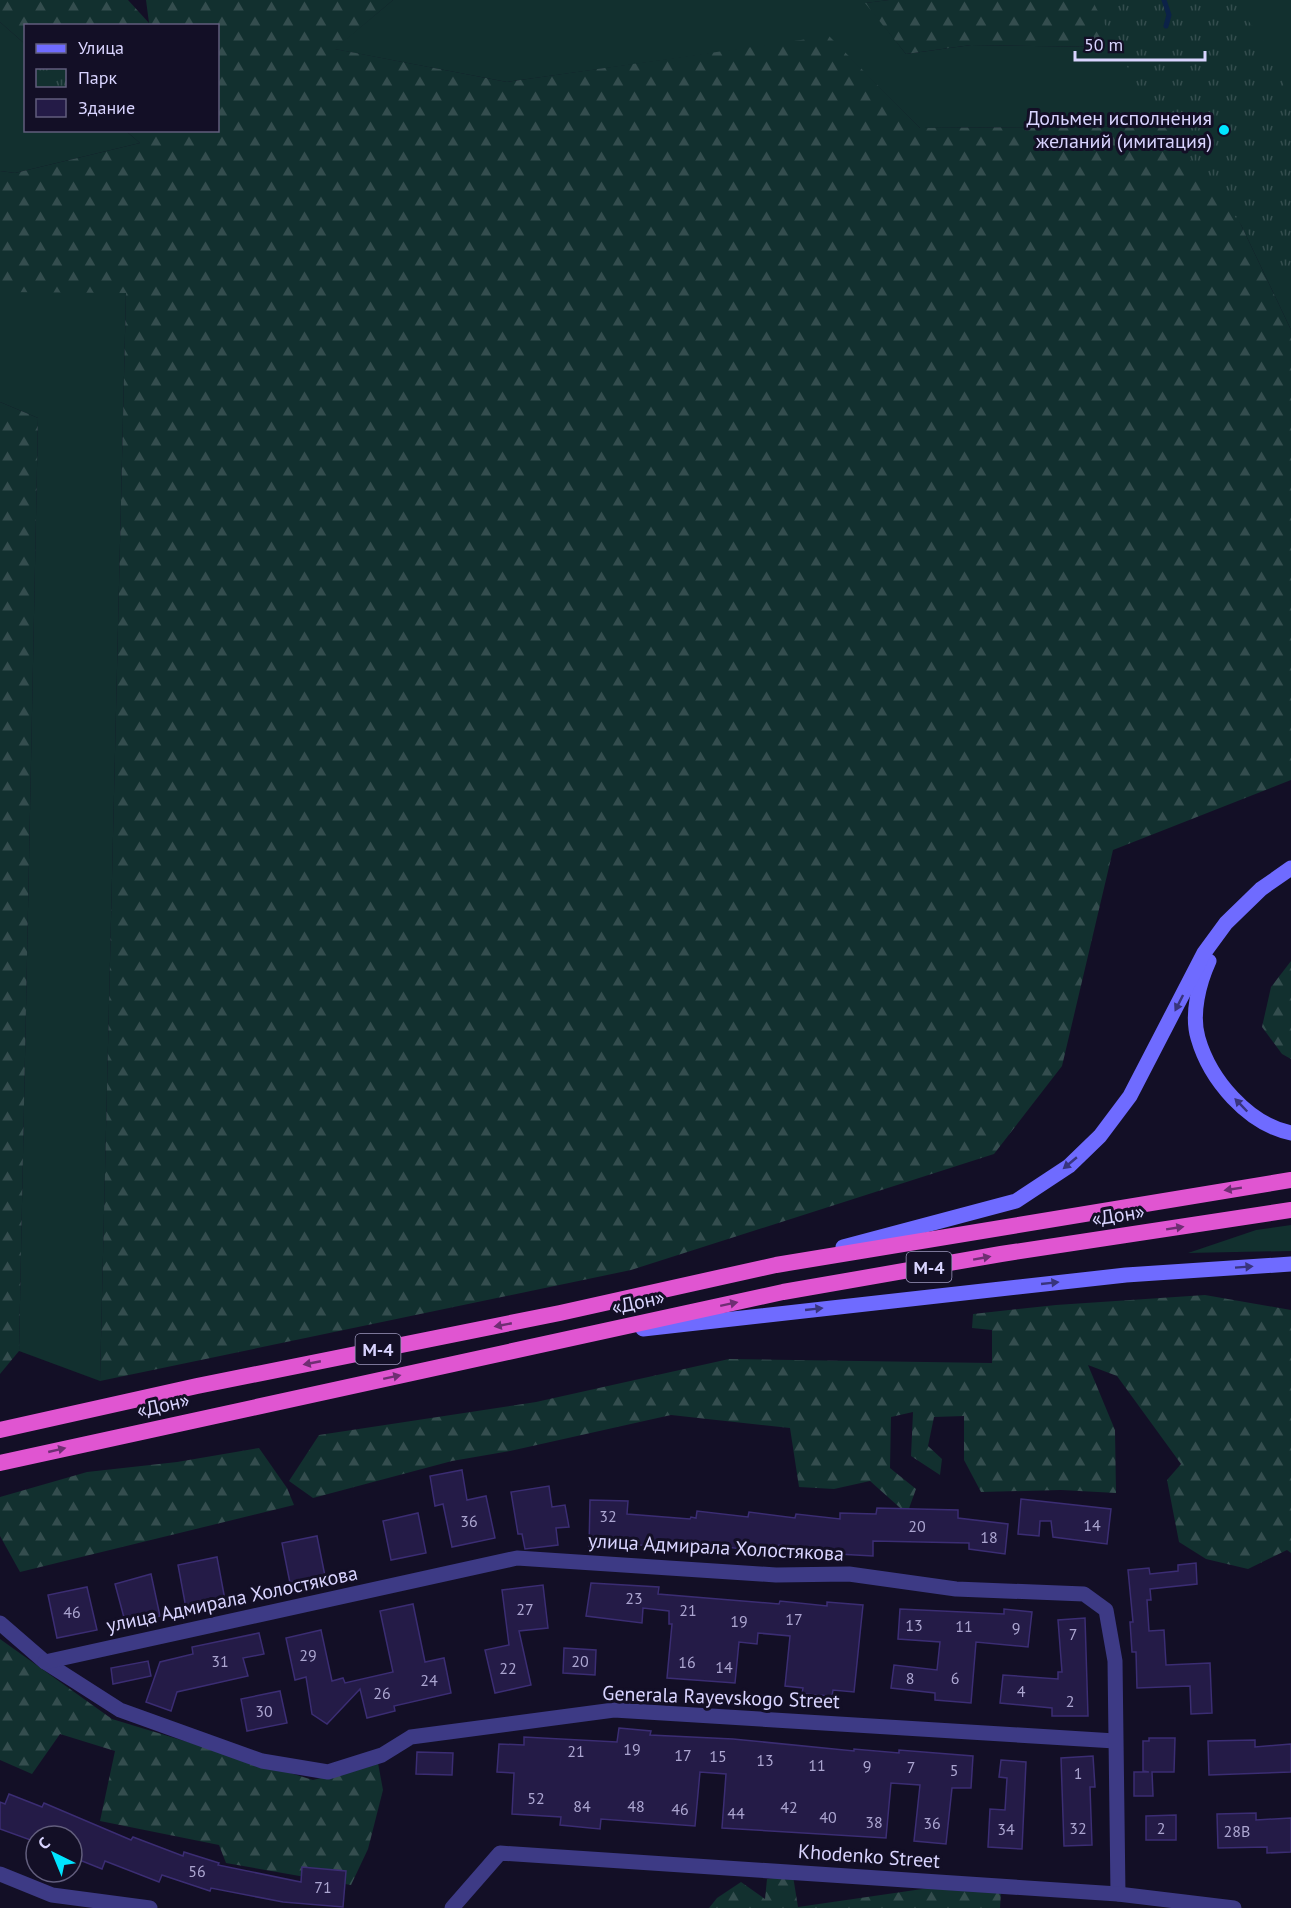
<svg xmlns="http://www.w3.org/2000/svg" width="1291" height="1908" font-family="'PT Sans',sans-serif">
  <defs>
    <pattern id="forest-firs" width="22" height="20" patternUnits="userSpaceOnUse" patternTransform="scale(1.5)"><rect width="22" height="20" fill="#12302f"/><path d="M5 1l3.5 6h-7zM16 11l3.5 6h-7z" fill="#344d4e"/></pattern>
    <pattern id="park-tufts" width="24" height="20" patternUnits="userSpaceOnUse" patternTransform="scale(1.5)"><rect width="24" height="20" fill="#12302f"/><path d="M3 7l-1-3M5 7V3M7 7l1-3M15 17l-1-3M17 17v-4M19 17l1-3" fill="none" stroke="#344d4e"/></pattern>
  </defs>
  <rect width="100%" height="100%" fill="#130f26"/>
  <g fill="#12302f">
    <path d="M393,0h496l-23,3 40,51 65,-9 140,2 80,17 100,151v115l-97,-204 -274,2 -91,-91 -322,45 -173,-33z"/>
    <path d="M1226,0h65v127z"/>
    <path d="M0,22l25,22 1,86 100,1 14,12 -125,30 -15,-2z"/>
    <path d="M0,292h126l-26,1089 -81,-30 19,-933 -38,-16z"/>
    <path d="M1291,1225v26l-103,2 68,-23z"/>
  </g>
  <g fill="url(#forest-firs)">
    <path d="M0,0h128l21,23 -3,-23h247l-58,49 172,33 322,-46 91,92 274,-2 97,204v450l-178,70 -51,216 -68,88 -363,116 -531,111 26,-1088 -126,-1v-121l15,2 125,-30 -14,-12 92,-1v-104h-192l-1,18 -25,-22z"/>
    <path d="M889,0h337l-35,64 -80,-17 -140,-2 -65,9 -41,-51z"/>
    <path d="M0,402l38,16 -19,933 -19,23z"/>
    <path d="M1291,961v98l-9,-5 -20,-27 9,-40z"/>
    <path d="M1205,1295l86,15v243l-4,-3 -39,19 -42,-10 -27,-17 -12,-62 14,-16 -64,-88 -29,-11 27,65 1,63 -55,-3 -80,2 -17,-32v-44l-30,1 -6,29 14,13 -2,16 -29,-19 2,-44 -22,5 -1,51 26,21 -9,25 -37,-33 -36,8 -35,-2 -9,-59 -119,-13 -161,36 -58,10 -139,37 -24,-17 30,-46 217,-33 193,-43 263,4v-33l-20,-2 1,-14 83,-9z"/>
    <path d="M259,1448l28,40 7,17 -274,67 -20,-36v-39l87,-25 90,-10z"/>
    <path d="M0,1639l112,80 201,61 65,-17 5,27 -15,59 -17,36 -125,-22 -7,-18 -119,-24 15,-70 -55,-17 -28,40 -32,-14z"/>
    <path d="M793,1876l5,31 138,-20 65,5 -1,16h-291l8,-10 24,-16 24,17 2,-20z"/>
  </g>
  <path fill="url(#park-tufts)" d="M1092,0h141l37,50 21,53v185l-143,-182z"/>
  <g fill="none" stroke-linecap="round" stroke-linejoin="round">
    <path stroke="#0c2248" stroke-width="5" d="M1164,0l5,15 -3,11"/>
  </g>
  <g fill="#241b47" stroke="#3b2d73" stroke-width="1.5">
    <path d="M462,1470l5,30 19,-4 9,42 -43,9 -9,-43 -8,2 -5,-30z"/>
    <path d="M549,1486l3,21 13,-2 4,22 -13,1 2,17 -33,4 -3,-15h-4l-7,-42z"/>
    <path d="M1021,1499l90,10 -4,35 -54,-7 -2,-16h-11l-1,15 -21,-2z"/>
    <path d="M590,1500l38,1 -1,13 63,5 1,-2 5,1 1,-7 51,6 1,-5 46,6 1,-4 44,5v-6l36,1 1,-6 81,2v8l50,6 -3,30 -36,-5v-6l-96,-2v15l-35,-2 1,-2 -60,-7 -1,9 -51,-7 -1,5 -98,-8v6l-39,-2z"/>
    <path d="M418,1513l8,40 -35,7 -8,-39z"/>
    <path d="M317,1536l8,40 -35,7 -8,-40z"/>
    <path d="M217,1557l8,43 -39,8 -8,-43z"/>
    <path d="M1196,1563l1,21 -47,5 1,11h-4l2,31 15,-1 2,35 44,-2 2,50 -21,1 -1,-28 -53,2 -1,-36h-4l-2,-30h3l-5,-52 21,-2 1,6 28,-3v-6z"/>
    <path d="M151,1574l9,42 -34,9 -11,-41z"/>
    <path d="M591,1583l68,4 -1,7 121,10 1,-3 47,5v-4l36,3 -9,87 -21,-2 -1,6 -30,-2 1,-6 -18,-2 5,-50 -32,-3 -1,11 -18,-2 -4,41 -68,-5 5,-54h-3v-13l-26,-3 -1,15 -56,-7z"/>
    <path d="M543,1585l5,43 -29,3 12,54 -36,8 -10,-43 24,-5 -7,-55z"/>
    <path d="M87,1587l10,43 -40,8 -9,-43z"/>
    <path d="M413,1604l12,58 19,-4 7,35 -57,13 1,5 -28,7 -7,-29 -33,35 -15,-10 -6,-37 -11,3 -9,-42 35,-8 11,51 11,-3 2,5 48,-11 -13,-61z"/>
    <path d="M900,1609l104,5v-5l28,3 -4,35 -52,-5 -5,61 -36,-3v-7l-44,-5 3,-23 43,5 3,-28 -42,-3z"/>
    <path d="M1085,1618l3,98h-36v-8l-52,-5 3,-28 55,4v-7h4l-4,-52z"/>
    <path d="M259,1633l5,21 -21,4 5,18 -71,16 -6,19 -25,-9 14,-40 33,-8 -1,-7z"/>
    <path d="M564,1648l32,2 -1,25 -32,-2z"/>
    <path d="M148,1661l3,15 -38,8 -2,-16z"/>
    <path d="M280,1691l7,32 -40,8 -6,-32z"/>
    <path d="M619,1728l32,3 -1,4 83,4 121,12v-2l45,4v-3l74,6 -2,32h-19l-6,56 -32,-3 6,-56 -29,-2 -5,55 -164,-10 4,-54 -26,-2 -5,54 -94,-7 -1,10 -40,-4 1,-8 -49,-3 2,-41 -17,-1 2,-28 25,1v-8l93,5z"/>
    <path d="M1149,1738h26l-1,34h-22l1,24h-19v-24h15l-6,-1v-30h6z"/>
    <path d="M1255,1740v7l36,-3v28l-82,3 -1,-34z"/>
    <path d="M417,1752l36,1 -1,22 -36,-1z"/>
    <path d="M1093,1756l2,31h-5l2,58 -28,1 -3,-88z"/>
    <path d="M1001,1760l25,2 -4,87 -34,-2 2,-38 15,1 2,-32 -8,-1z"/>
    <path d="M9,1794l33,13 2,-4 87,37 2,-3 50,19 1,-4 35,11 -1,2 83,17 1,-15 44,4 -3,36 -60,-5 -72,-14 -1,3 -48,-16 -3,7 -54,-21 -3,8 -30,-12v-21h-36v6l-36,-13v-27l5,2z"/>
    <path d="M1256,1813v7l35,-2v34l-24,1v-6l-49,1 -1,-34z"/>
    <path d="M1176,1815v25h-30v-24z"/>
  </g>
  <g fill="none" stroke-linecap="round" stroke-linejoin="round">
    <g stroke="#3d3a85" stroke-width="15">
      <path d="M0,1623l45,39 75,48 142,51 66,11 54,-17 29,-18 203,-27 501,31"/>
      <path d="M45,1662l472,-104 259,17 73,-1 107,15 128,5 22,16 9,51 3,233"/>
      <path d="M0,1874l52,21 98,13"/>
      <path d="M452,1908l48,-55 618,41 116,14"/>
    </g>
    <g stroke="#6f6bff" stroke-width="15">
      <path d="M1209,961c-10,22 -18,53 -11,77 12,42 50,86 93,95"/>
      <path d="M843,1247l173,-46 53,-35 31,-30 30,-40 74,-143 22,-30 35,-34 30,-21"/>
      <path d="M643,1329l483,-54 165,-11"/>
    </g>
    <g stroke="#e055d1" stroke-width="16">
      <path d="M0,1430l197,-44 363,-73 216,-48 515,-85"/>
      <path d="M0,1463l783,-171 218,-38 290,-44"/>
    </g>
  </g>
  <defs><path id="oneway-solid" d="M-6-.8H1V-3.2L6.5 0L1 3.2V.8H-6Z" transform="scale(1.5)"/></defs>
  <g fill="#38347d">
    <use href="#oneway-solid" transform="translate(1179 1003) rotate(117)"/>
    <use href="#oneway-solid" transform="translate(1241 1105) rotate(-134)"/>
    <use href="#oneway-solid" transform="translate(1070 1163) rotate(140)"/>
    <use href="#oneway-solid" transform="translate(1244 1267) rotate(-4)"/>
    <use href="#oneway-solid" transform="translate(1050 1283) rotate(-6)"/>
    <use href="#oneway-solid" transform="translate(814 1309) rotate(-6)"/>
  </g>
  <g fill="#6f2e73">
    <use href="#oneway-solid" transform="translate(1233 1189) rotate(171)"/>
    <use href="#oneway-solid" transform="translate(1175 1228) rotate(-9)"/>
    <use href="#oneway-solid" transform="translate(982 1258) rotate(-10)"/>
    <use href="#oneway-solid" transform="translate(729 1304) rotate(-12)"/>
    <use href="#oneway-solid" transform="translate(503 1325) rotate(169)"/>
    <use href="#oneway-solid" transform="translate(312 1363) rotate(169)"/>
    <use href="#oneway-solid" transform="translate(392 1377) rotate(-12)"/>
    <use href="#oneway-solid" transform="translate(57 1450) rotate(-13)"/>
  </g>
  <circle fill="#00e5ff" stroke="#130f26" stroke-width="2" cx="1224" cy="130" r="6"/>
  <g text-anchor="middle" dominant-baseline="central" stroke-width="6" stroke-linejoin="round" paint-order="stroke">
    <g font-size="16" fill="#aca6d1">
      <text x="608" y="1516">32</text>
      <text x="469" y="1521">36</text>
      <text x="1092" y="1525">14</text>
      <text x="917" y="1526">20</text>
      <text x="989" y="1537">18</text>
      <text x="634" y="1598">23</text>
      <text x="525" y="1609">27</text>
      <text x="688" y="1610">21</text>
      <text x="72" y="1612">46</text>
      <text x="794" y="1619">17</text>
      <text x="739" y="1621">19</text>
      <text x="914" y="1625">13</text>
      <text x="964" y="1626">11</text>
      <text x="1016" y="1628">9</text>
      <text x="1073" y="1634">7</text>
      <text x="308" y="1655">29</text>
      <text x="220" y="1661">31</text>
      <text x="580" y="1661">20</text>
      <text x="687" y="1662">16</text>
      <text x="724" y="1667">14</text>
      <text x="508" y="1668">22</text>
      <text x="910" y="1678">8</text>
      <text x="955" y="1678">6</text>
      <text x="429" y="1680">24</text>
      <text x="1021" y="1691">4</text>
      <text x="382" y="1693">26</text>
      <text x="1070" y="1701">2</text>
      <text x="264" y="1711">30</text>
      <text x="632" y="1749">19</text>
      <text x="576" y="1751">21</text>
      <text x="683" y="1755">17</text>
      <text x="718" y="1756">15</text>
      <text x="765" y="1760">13</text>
      <text x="817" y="1765">11</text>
      <text x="867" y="1766">9</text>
      <text x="911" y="1767">7</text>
      <text x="954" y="1770">5</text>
      <text x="1078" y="1773">1</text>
      <text x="536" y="1798">52</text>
      <text x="582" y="1806">84</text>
      <text x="636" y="1806">48</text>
      <text x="789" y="1807">42</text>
      <text x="680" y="1809">46</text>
      <text x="736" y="1813">44</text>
      <text x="828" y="1817">40</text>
      <text x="874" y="1822">38</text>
      <text x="932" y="1823">36</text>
      <text x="1078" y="1828">32</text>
      <text x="1161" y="1828">2</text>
      <text x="1006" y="1829">34</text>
      <text x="1237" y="1831">28В</text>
      <text x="197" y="1871">56</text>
      <text x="323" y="1887">71</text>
    </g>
    <g fill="#130f26" stroke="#9e99be" stroke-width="1.5">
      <rect x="906.5" y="1252" width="45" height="30" rx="4.5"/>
      <rect x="355.5" y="1334" width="45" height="30" rx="4.5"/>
    </g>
    <g font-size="18" font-weight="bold" fill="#d9d4ff">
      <text x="929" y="1267">М-4</text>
      <text x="378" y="1349">М-4</text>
    </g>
    <g font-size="20" fill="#d9d4ff" stroke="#130f26" text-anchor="end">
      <text x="1212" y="118">Дольмен исполнения<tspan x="1212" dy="23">желаний (имитация)</tspan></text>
    </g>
    <g font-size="20" fill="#d9d4ff" stroke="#130f26">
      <text transform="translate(1118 1215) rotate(-9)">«Дон»</text>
      <text transform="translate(638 1302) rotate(-12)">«Дон»</text>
      <text transform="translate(163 1405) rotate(-13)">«Дон»</text>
      <text transform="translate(716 1547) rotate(3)">улица Адмирала Холостякова</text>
      <text transform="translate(232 1599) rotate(-12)">улица Адмирала Холостякова</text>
      <text transform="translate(721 1697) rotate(2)">Generala Rayevskogo Street</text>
      <text transform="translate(869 1856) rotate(4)">Khodenko Street</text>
    </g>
  </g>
  <rect x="24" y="24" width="195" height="108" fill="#130f26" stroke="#625e7d" stroke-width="1.5"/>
  <rect x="36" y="44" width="30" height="9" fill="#6f6bff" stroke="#625e7d" stroke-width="1.5"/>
  <text x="78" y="54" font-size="18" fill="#d9d4ff">Улица</text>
  <rect x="36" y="69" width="30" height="18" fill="url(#park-tufts)" stroke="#625e7d" stroke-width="1.5"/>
  <text x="78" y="84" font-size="18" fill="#d9d4ff">Парк</text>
  <rect x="36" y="99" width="30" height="18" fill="#241b47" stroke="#625e7d" stroke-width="1.5"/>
  <text x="78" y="114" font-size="18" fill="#d9d4ff">Здание</text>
  <g transform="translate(54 1854) rotate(317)"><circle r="28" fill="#130f26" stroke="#625e7d" stroke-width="1.5"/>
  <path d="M0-4.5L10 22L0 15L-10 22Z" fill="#00e5ff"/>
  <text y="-9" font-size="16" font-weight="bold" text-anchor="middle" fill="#d9d4ff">С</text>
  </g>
  <path d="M1075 51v9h130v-9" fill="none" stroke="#d9d4ff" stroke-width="3"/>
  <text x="1084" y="51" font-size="18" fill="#d9d4ff" stroke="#130f26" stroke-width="4.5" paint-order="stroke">50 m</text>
</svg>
